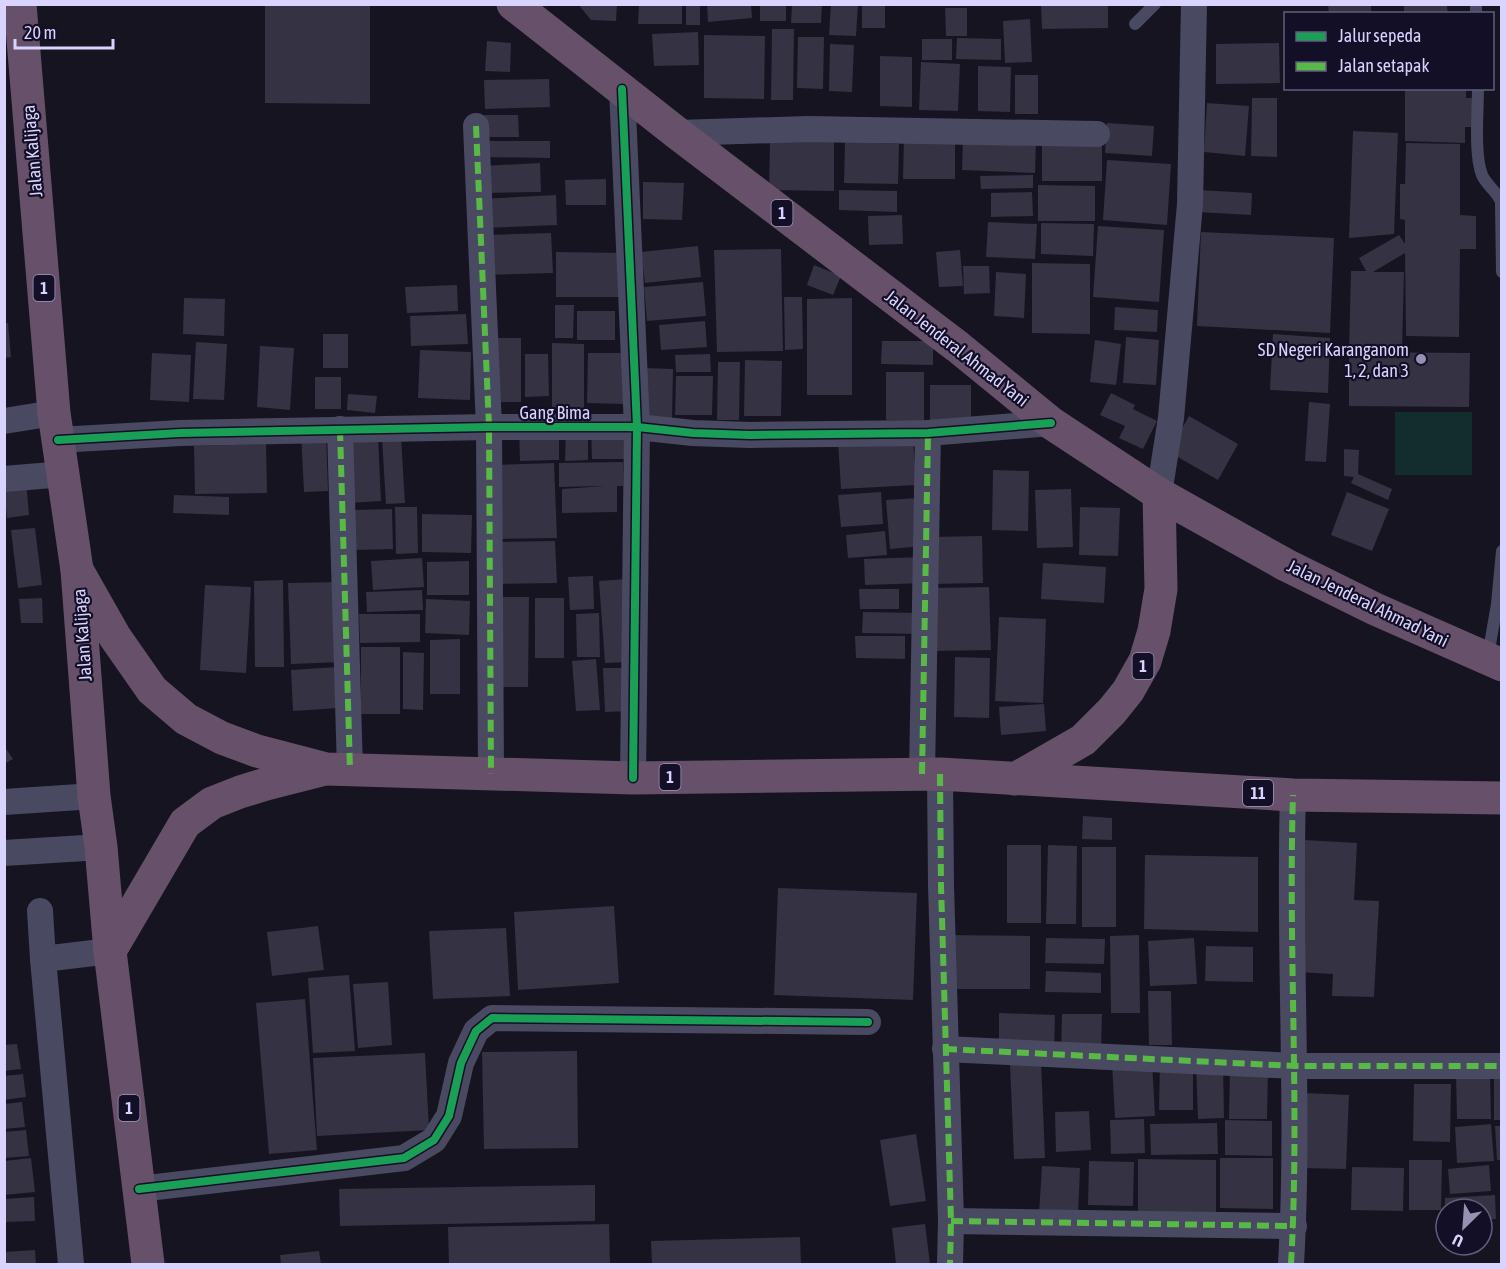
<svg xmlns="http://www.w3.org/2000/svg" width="1506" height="1269" font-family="'Asap Condensed',sans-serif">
  <rect width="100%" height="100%" fill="#161421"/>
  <rect fill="#132c2d" x="1395" y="412" width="77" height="63"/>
  <g fill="#343243">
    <path d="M265,4h105v100l-105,-1z"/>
    <path d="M578,4h39l-1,17 -25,-1z"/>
    <path d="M639,4h43v20h-44z"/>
    <rect x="686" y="4" width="14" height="21"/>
    <path d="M707,4h44l1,14 -44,4z"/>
    <rect x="760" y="4" width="26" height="17"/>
    <path d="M792,4h30l-1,19h-30z"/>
    <path d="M831,4h27l-2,32 -27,-1z"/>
    <rect x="862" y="4" width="23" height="24"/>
    <path d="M1041,4h67v24l-66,1z"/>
    <path d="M1328,5h43v9h-42z"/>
    <path d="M1404,5l43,1 1,8h-44z"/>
    <path d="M945,8h22v28h-21z"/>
    <path d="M1030,19l2,43 -27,1 -2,-42z"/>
    <path d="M772,29h22l-1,71h-22z"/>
    <path d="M698,32l1,33 -45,1 -2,-32z"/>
    <path d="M704,35l61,1 -1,63 -60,-1z"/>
    <path d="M798,37h26l-1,52 -26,-1z"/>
    <path d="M957,38l44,1v21l-45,-1z"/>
    <rect x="922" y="39" width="30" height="21"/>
    <path d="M487,41l24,2 -1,29 -25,-1z"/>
    <path d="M1279,43l1,40 -64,1v-40z"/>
    <path d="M830,44l24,1 -2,47 -23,-1z"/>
    <path d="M880,56l32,1v50l-32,-1z"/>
    <path d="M921,62l39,2 -2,47 -39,-1z"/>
    <path d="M978,66l33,1 -1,45 -32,-1z"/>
    <rect x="1015" y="75" width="23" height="39"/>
    <path d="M549,79l1,28 -65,2 -1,-29z"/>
    <path d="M1405,88h61v10h9l-1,29h-9v16l-60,-2z"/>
    <path d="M1252,98h25v59l-26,-1z"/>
    <path d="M1207,103l42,3 -4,50 -41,-4z"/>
    <path d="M484,115h34l1,22h-35z"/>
    <path d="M1107,123l47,3 -2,30 -47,-3z"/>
    <path d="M1353,131l45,2 -4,101 -45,4z"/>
    <path d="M904,136l51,1v42h-52z"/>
    <path d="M963,138l73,3 -1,32 -73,-3z"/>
    <path d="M770,140l64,1v50l-65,-1z"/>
    <path d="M483,141h67v17l-67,-1z"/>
    <path d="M845,142l54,2 -1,40 -54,-1z"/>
    <rect x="1042" y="143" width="60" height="38"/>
    <path d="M1406,143l54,1v71l16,1v33h-16l-1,88 -53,-1 -1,-83 -32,19h31l-2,79 -53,-1 2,-79h15l-7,-13 40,-23 6,9v-24l-5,-1v-35h5z"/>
    <path d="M1107,160l64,4 -4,61 -64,-5z"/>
    <path d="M540,163l1,29 -57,1 -1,-27z"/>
    <path d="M1033,175v13l-52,1 -1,-13z"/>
    <path d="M606,179v26h-40l-1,-25z"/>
    <path d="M643,182l41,1 -2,37 -39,-1z"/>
    <path d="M1038,185l57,1v35h-57z"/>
    <path d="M839,190l58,1v21l-58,-2z"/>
    <path d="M1198,190l54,3 -1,22 -54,-3z"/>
    <path d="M1032,192l1,24 -42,1v-24z"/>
    <path d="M556,195l1,30 -74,3 -1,-29z"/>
    <path d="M902,215l1,29 -34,1 -1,-29z"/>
    <path d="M988,222l49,2 -2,35 -49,-2z"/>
    <path d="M1041,223l53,1 -1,32 -52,-2z"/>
    <path d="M1098,226l66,4 -5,72 -66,-5z"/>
    <path d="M1201,232l133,6 -4,95 -133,-7z"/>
    <path d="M551,233l2,40 -67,2 -2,-40z"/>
    <path d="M698,246l3,31 -56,6 -4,-31z"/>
    <path d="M781,249l2,102 -66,1 -3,-102z"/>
    <path d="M960,250l3,36 -24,1 -3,-35z"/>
    <path d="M556,252l68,1v44h-68z"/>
    <path d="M1032,263l58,1v70l-58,-1z"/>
    <path d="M814,265l27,11 -8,19 -26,-10z"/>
    <path d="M963,266h26l1,27 -26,1z"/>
    <path d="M996,272l30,2 -2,44 -30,-2z"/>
    <path d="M703,282l3,34 -59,5 -3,-34z"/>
    <path d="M457,285l1,26 -51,2 -2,-26z"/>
    <path d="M784,297h18l1,52 -18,1z"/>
    <path d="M184,298l41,1 -1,37 -41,-2z"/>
    <path d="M852,298v97h-45v-96z"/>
    <path d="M555,305h19l-1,33h-18z"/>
    <path d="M1115,307l43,3 -1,22 -43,-2z"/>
    <rect x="577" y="311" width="38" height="29"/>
    <path d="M466,314l2,30 -57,2 -1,-30z"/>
    <path d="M705,321l2,26 -46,3 -2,-25z"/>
    <path d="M4,323h4l3,34 -7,1z"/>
    <rect x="323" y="334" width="25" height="34"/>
    <path d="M1273,334l57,4 -2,55 -58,-3z"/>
    <path d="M1126,337l33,3 -3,45 -33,-2z"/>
    <rect x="490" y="338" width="31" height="64"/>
    <path d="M1095,340l26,4 -5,41 -26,-3z"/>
    <path d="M882,341h51v24l-52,-1z"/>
    <path d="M196,342l31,2 -3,56 -31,-1z"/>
    <path d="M552,343l32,1v65h-32z"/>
    <path d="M260,346l34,2 -4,62 -33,-3z"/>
    <path d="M420,350l51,2 -1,48 -52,-2z"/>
    <path d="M1349,352l121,1 -1,54 -120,-1z"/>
    <path d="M152,353l39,2 -2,47 -39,-2z"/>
    <path d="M588,353h36l-1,51 -36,-1z"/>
    <path d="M525,354h23l1,42 -24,1z"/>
    <path d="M710,354l1,18h-35l-1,-17z"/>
    <path d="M745,360l37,1 -1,55h-37z"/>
    <path d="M718,362h22l-1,58h-22z"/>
    <path d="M643,368l30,1 -1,52 -29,-1z"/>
    <path d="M886,372h38v49l-38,-1z"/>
    <path d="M676,376h37l-1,39h-37z"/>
    <rect x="315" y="377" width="26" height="32"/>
    <rect x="930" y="385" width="41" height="36"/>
    <path d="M1111,393l24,12 -2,4 24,12 -14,28 -24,-11 6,-12 -25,-11z"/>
    <path d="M348,394l29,2 -2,17 -28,-3z"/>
    <path d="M1309,402l21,2 -4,58 -21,-1z"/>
    <path d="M1189,416l49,28 -20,36 -49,-28z"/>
    <path d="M519,427h40v33l-39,1z"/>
    <path d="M566,427l22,1v32l-23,1z"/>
    <path d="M591,428h37l1,31h-37z"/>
    <path d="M301,432h25l2,59 -24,1z"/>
    <path d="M378,436l3,65 -33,2 -4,-65z"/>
    <path d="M401,438l4,65 -19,1 -4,-65z"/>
    <path d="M913,438l3,47 -75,4 -3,-48z"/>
    <path d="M266,444l1,49 -72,1 -1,-48z"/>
    <path d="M1344,449l15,1 -1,24 34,15 -4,11 -37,-17 3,-6 -10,-1z"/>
    <path d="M623,462v24h-6v26l-55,1v-24l43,-3 -46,1v-24z"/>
    <path d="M554,463l3,75 -59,1 -2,-74z"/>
    <path d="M993,470l36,1 -1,60 -36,-1z"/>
    <path d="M26,480l3,35 -22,3 -3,-30z"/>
    <path d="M1071,489l2,58 -36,1 -2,-58z"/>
    <path d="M881,492l2,32 -42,3 -3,-32z"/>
    <path d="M1347,492l42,17 -17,42 -41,-16z"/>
    <path d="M174,495l55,2v18l-56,-2z"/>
    <path d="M919,498l4,48 -33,3 -4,-49z"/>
    <path d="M395,507h22l1,46 -22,1z"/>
    <path d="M1080,507l40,1 -2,48 -39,-1z"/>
    <path d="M392,509l1,40 -38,1 -1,-40z"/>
    <path d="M422,514l50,1 -1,38 -49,-1z"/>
    <path d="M35,528l7,57 -24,3 -7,-58z"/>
    <path d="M885,531l2,24 -39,3 -2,-23z"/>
    <path d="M982,536l1,47 -50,1 -2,-47z"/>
    <path d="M555,541l2,42 -60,1 -2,-42z"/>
    <path d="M924,557l1,26 -60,2 -1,-26z"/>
    <path d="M422,558l2,29 -51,3 -2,-29z"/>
    <path d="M469,561v34h-42v-33z"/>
    <path d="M1043,563l63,4 -2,36 -63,-4z"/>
    <path d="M593,576l1,33 -24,1 -2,-33z"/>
    <path d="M627,579l6,83 -28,1 -6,-82z"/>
    <path d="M283,580l1,87h-29l-1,-86z"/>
    <path d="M340,582l2,80 -51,2 -3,-81z"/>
    <path d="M205,585l46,2 -5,86 -46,-3z"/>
    <path d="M989,587l2,63 -57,1 -3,-63z"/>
    <path d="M859,589h40v20h-39z"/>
    <path d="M422,590l1,20 -56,2 -1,-20z"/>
    <path d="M495,597h34l-1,90h-34z"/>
    <path d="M42,598l1,25h-22l-2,-24z"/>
    <rect x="535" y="598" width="29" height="60"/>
    <path d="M426,599l44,2 -1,34 -44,-2z"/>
    <path d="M863,612l57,1v21l-58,-1z"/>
    <path d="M599,613l1,44h-23l-1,-43z"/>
    <path d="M359,614h61v28l-60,1z"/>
    <path d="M999,617l47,2 -3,84 -48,-2z"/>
    <path d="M855,636h50v23l-49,-1z"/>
    <path d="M460,639v55h-30v-54z"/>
    <rect x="361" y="647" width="39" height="67"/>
    <path d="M403,652l21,1 -1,57 -20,-1z"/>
    <path d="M955,657l35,1 -1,60 -35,-1z"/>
    <path d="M596,659l4,51 -24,1 -4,-50z"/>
    <path d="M337,667l2,41 -46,3 -2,-41z"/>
    <path d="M603,668h27l2,43 -27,1z"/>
    <path d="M1044,704l2,27 -45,4 -2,-28z"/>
    <path d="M4,746l9,13 -9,5z"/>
    <path d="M1083,816l29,2v22l-30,-1z"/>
    <path d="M1304,840l53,3 -3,57 25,1 -5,96 -42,-1 1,-22 -35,-2z"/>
    <rect x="1007" y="845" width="34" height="78"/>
    <path d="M1048,845l29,1 -1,78h-30z"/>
    <rect x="1082" y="847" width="34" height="80"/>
    <path d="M1145,855l113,2v75l-114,-3z"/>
    <path d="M778,888l139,5 -4,107 -139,-5z"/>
    <path d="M614,906l5,77 -101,7 -4,-78z"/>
    <path d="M318,926l6,44 -52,6 -5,-44z"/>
    <path d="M506,928l4,68 -77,3 -4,-68z"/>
    <path d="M944,935l86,1v53h-86z"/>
    <path d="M1139,935l1,78h-29l-1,-77z"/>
    <path d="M1046,938l59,1 -1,25 -59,-1z"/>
    <path d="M1194,938l3,46 -47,2 -2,-45z"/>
    <path d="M1206,946l47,1v35l-48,-1z"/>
    <path d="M1046,971l55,2v20l-56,-1z"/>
    <path d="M349,975l6,76 -42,2 -5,-75z"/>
    <path d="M388,982l4,63 -34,3 -5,-64z"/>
    <path d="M1148,991h23l1,54h-23z"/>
    <path d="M305,999l12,151 -48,4 -13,-151z"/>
    <path d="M999,1013l56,2 -1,37 -55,-2z"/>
    <path d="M1062,1014h40l-1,39 -40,-2z"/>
    <path d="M17,1044l4,25 -17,2v-26z"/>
    <path d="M577,1051l1,97 -94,1 -2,-97z"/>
    <path d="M425,1053l4,77 -112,6 -4,-78z"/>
    <path d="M1152,1061l3,55 -40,2 -3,-55z"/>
    <path d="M1041,1062l4,96 -31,1 -4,-95z"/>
    <path d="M1160,1063h33v47h-34z"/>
    <path d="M1196,1064h27l1,54 -26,1z"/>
    <path d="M1230,1068l38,1 -1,50h-38z"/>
    <rect x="1494" y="1070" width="8" height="50"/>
    <path d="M23,1074l3,23 -22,3v-24z"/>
    <path d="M1490,1074l1,45h-34l-1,-44z"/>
    <path d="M1414,1084h37l-1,58 -37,-1z"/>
    <path d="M1304,1093l45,2 -3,74 -45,-1z"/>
    <path d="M22,1102l3,25 -21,2v-25z"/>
    <path d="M1089,1111l2,39 -35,2 -1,-40z"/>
    <path d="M1144,1119l1,34 -34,1 -1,-34z"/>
    <path d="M1225,1120l47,1v35l-47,-1z"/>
    <path d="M1217,1123l1,31 -67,1 -1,-31z"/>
    <path d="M1491,1124l3,37 -37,2 -2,-36z"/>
    <path d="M1495,1126h7v34h-5z"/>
    <path d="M26,1130l3,26 -25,2v-26z"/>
    <path d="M916,1134l10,67 -36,5 -10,-66z"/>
    <path d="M31,1158l4,34 -31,3v-34z"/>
    <path d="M1220,1158h53v51l-53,-1z"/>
    <path d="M1138,1159l78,1v54l-78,-1z"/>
    <path d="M1409,1160h33l-1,50h-32z"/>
    <path d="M1089,1161l45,1 -1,44 -45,-1z"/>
    <path d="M1489,1165l2,26 -41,3 -2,-25z"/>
    <path d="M1042,1166l38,2 -2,48 -39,-2z"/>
    <path d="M1352,1167l52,1 -1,43 -52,-1z"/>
    <path d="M595,1185v36l-255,5 -1,-37z"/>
    <path d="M1495,1195l1,24 -14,1v-11h-37v-11z"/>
    <path d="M34,1197l1,24 -31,1v-23z"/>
    <path d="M609,1224l1,40h-161l-1,-37z"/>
    <path d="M925,1224l5,40h-34l-4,-36z"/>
    <path d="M800,1237l1,27h-149l-1,-23z"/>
    <path d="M35,1250l1,14h-32v-12z"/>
    <path d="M319,1251l2,13h-40l-1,-9z"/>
  </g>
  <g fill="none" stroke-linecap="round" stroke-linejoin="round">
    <g stroke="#4a4962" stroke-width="12">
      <path d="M1476,4v10"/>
      <path d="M1135,24l20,-20"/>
      <path d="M1478,88c0,23 -4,67 4,87 5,11 15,16 19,27l1,70"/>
      <path d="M1488,656l9,-52 5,-53"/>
    </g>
    <g stroke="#4a4962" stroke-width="26">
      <path d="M622,89l15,338 -4,351"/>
      <path d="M476,126l13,301 2,347"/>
      <path d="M677,133l131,-4 289,5"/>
      <path d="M4,421l50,-8"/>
      <path d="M340,429l10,341"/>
      <path d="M58,440l122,-7 309,-6h148l56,6 57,2 178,-2 123,-10"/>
      <path d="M4,479l60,-5"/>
      <path d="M1159,494l12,-76 19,-214 4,-200"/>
      <path d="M922,774l6,-341"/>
      <path d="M940,774l1,111 10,336 -1,43"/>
      <path d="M4,802l90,-6"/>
      <path d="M4,853l97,-6"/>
      <path d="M40,911l3,48 28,305"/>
      <path d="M43,959l67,-8"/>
      <path d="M945,1049l350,17h205"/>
      <path d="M139,1189l265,-31 30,-18 15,-24 12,-53 15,-32 16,-13 376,4"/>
      <path d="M951,1221l343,5"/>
      <path d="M1291,1264c9,-156 -3,-313 2,-469"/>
    </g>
    <g stroke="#67516a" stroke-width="33">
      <path d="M20,4l34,409 23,157 17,226 7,51 9,104 38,313"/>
      <path d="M513,4l164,129 281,214 93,76 108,71 127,71 89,44 127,56"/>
      <path d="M77,570l38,67 37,53 34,29 36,19 35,13 69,18 307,9 307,-4 353,21 209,3"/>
      <path d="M1015,779l68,-39 29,-29 16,-20 17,-30 9,-30 7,-42 -2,-95"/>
      <path d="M110,951l75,-128 27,-20 28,-11 26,-8 55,-14"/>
    </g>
    <g stroke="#58b947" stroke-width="6" stroke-dasharray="12 6" stroke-linecap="butt">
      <path d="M476,126l13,301 2,347"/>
      <path d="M340,429l10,341"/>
      <path d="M922,774l6,-341"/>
      <path d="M940,774l1,111 10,336 -1,43"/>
      <path d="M945,1049l350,17h205"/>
      <path d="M951,1221l343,5"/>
      <path d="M1291,1264c9,-156 -3,-313 2,-469"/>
    </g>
    <defs>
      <g id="cycleway">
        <path d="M622,89l15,338 -4,351"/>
        <path d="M58,440l122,-7 309,-6h148l56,6 57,2 178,-2 123,-10"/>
        <path d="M139,1189l265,-31 30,-18 15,-24 12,-53 15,-32 16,-13 376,4"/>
      </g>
    </defs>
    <use href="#cycleway" stroke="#130f26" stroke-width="11"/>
    <use href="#cycleway" stroke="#1a9f57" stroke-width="8"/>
  </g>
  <circle fill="#9591b1" stroke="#130f26" stroke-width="2" cx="1421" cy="359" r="6"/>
  <g text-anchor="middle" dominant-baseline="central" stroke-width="4.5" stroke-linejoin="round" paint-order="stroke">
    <g fill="#130f26" stroke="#9e99be" stroke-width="1.5">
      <rect x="771.5" y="200" width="21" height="26" rx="4.5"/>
      <rect x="33.5" y="275" width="21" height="26" rx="4.5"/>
      <rect x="1132.5" y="653" width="21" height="26" rx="4.5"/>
      <rect x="659.5" y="764" width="21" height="26" rx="4.5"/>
      <rect x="1243" y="780" width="30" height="26" rx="4.5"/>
      <rect x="118.5" y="1095" width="21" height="26" rx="4.5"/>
    </g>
    <g font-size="16" font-weight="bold" fill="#d9d4ff">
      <text x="782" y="213">1</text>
      <text x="44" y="288">1</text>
      <text x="1143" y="666">1</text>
      <text x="670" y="777">1</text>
      <text x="1258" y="793">11</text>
      <text x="129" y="1108">1</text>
    </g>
    <g font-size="18" fill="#d9d4ff" stroke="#130f26">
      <text transform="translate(32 151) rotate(-95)">Jalan Kalijaga</text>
      <text transform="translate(957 348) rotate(38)">Jalan Jenderal Ahmad Yani</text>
      <text x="555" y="412">Gang Bima</text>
      <text transform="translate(1368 603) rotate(26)">Jalan Jenderal Ahmad Yani</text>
      <text transform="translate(82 635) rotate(-94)">Jalan Kalijaga</text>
    </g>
    <g font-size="18" fill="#d9d4ff" stroke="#130f26" text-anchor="end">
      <text x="1409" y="349">SD Negeri Karanganom<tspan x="1409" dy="21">1, 2, dan 3</tspan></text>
    </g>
  </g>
  <rect width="1506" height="1269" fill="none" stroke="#d9d4ff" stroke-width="12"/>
  <rect x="1284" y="12" width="210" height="78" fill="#130f26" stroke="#625e7d" stroke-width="1.5"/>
  <rect x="1296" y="32" width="30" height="9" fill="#1a9f57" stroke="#625e7d" stroke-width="1.5"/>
  <text x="1338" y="42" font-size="18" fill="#d9d4ff">Jalur sepeda</text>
  <rect x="1296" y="62" width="30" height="9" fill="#58b947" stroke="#625e7d" stroke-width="1.5"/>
  <text x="1338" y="72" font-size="18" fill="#d9d4ff">Jalan setapak</text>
  <g transform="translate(1464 1227) rotate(205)"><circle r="28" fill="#130f26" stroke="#625e7d" stroke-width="1.5"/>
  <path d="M0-4.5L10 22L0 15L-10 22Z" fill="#9591b1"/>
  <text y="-9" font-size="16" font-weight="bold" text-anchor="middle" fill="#d9d4ff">U</text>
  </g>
  <path d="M15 39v9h98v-9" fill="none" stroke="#d9d4ff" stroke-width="3"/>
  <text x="24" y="39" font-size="18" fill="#d9d4ff" stroke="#130f26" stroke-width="4.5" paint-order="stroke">20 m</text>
</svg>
